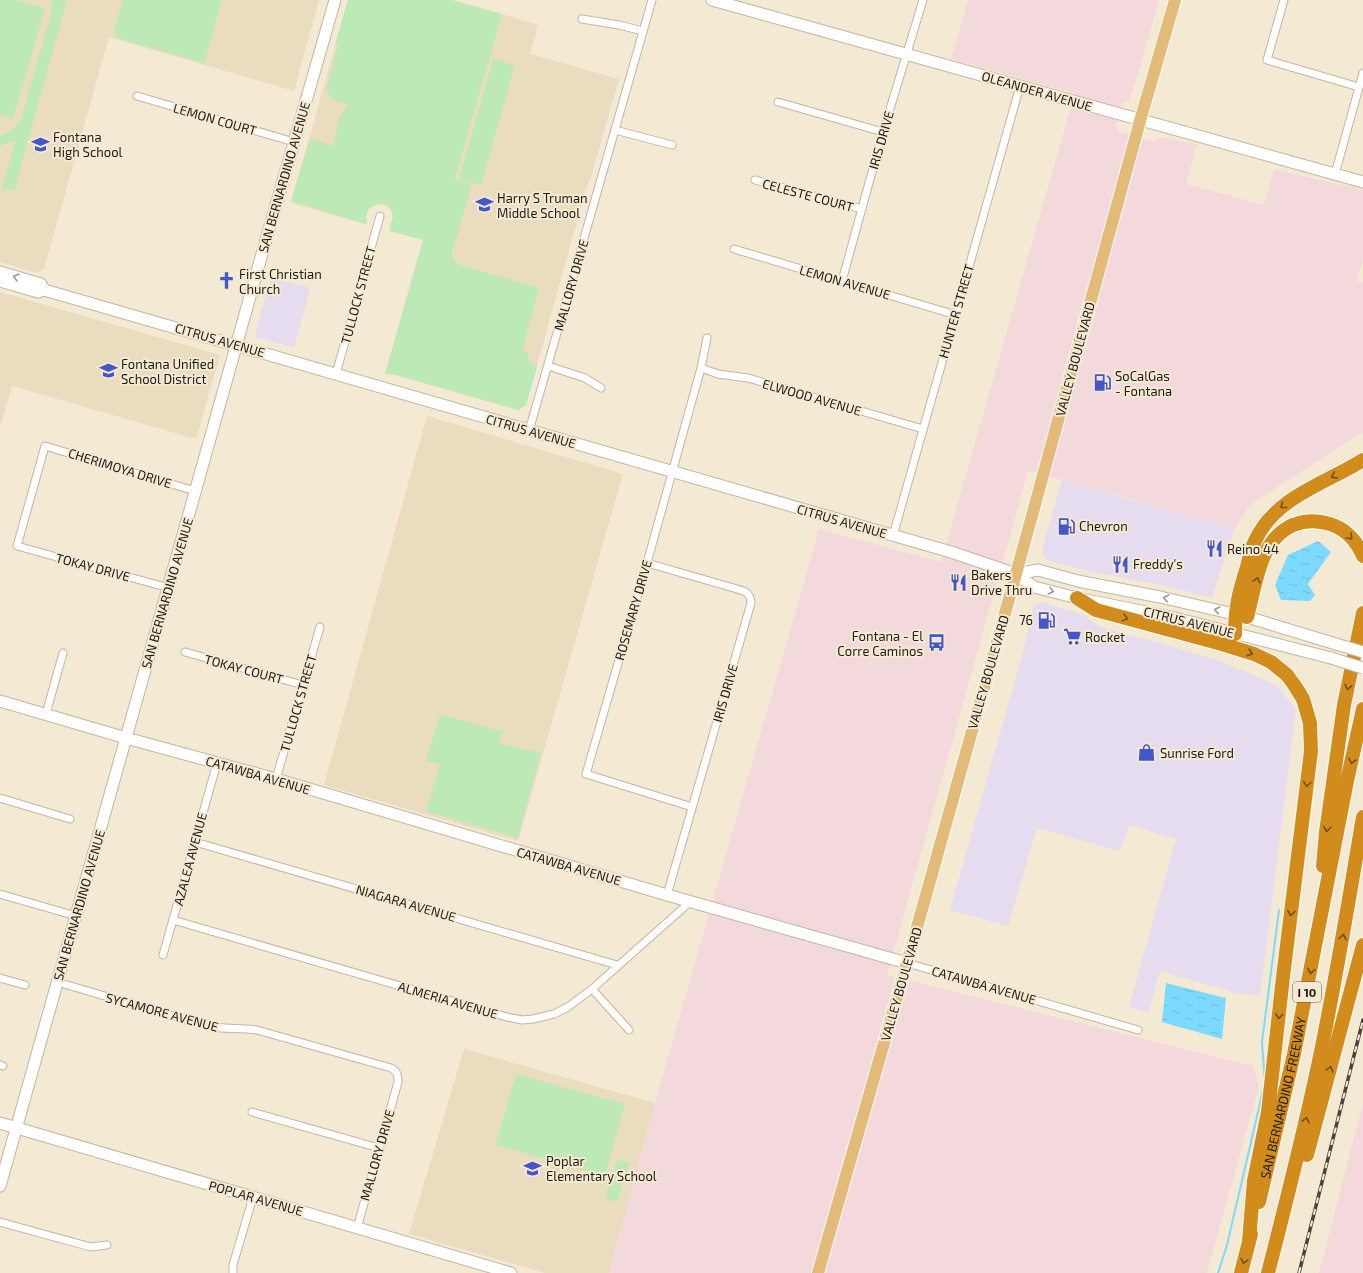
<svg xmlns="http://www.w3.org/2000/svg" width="1363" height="1273" font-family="'Exo 2',sans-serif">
  <defs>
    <pattern id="water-ripples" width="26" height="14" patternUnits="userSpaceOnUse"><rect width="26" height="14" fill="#7bdafd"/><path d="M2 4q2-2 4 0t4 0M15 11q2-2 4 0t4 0" fill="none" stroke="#6abad8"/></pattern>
  </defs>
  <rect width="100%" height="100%" fill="#f4e9d2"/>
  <g fill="#e6dcf0">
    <path d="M271,277l39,11 -16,60 -38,-11 -1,-2z"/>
    <path d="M1062,480l172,49 -22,69 -41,-11 -77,-15 -46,-11 -6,-10z"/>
    <path d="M1041,602l43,13 14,11 120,34 58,25 20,25 -36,286 -24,-3 -76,-22 -12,42 -19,-6 47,-168 -47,-14 -9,26 -83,-23 -29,98 -58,-16 73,-258 10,-45z"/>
  </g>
  <g fill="#f4d9dc">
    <path d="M968,0h191l-17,60 -12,39 -8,5 -6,22 4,6 34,10 7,-5 36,7 -11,40 78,21 10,-36 89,21v67l-6,24 6,2v149l-112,72 -17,25 -116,-34 -90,-24 -141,504 366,91 6,20 -52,187h-598l46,-170 164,-574 122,33 130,-456 3,-13 -123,-34z"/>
    <path d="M1363,1103v170h-44z"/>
  </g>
  <g fill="#eadcbe">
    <path d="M0,0h319l-25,91 -185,-54 -65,232 -7,4 -37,-11z"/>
    <path d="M348,0h104l50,14 36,11 -8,29 89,25 -28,98 -6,15 -6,22 -53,191 -8,5 -122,-35 -11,-1 38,-134 -31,-16 1,-8 -4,-9 -4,-3h-5l-11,4 -3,8 1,8h-2l-74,-21z"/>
    <path d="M0,292l220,63 -24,84 -184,-53 -12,41z"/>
    <path d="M427,416l196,58 -105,367 -194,-56z"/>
    <path d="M464,1049l191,54 -46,170h-64l-136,-39z"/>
  </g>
  <g fill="#bde9b7">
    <path d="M0,0h15l30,8 -32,111 -13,-4z"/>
    <path d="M50,0h17l-53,191 -12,-3 14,-48 -16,6v-10c9,-3 15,-8 21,-16l29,-103 2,-11z"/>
    <path d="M123,0h99l-18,63 -87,-25 -3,-7z"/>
    <path d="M348,0h104l50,14 -47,165 14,4 2,5 -19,65 2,7 6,5 79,23 -17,64h6c0,8 2,12 9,15l-11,38 -8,5 -122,-35 -11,-1 38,-134 -34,-9 4,-15c-3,-13 -13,-15 -24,-8l-3,8 1,8h-2l-74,-23 19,-63 23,8 6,-27 9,-15 -16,-4 -6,-11 12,-43h1l-4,-2z"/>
    <path d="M493,59l22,6 -34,120 -22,-6z"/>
    <path d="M440,714l63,18 -5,11 43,10 -23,85 -92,-27 14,-47 -14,-3z"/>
    <path d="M516,1074l109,30 -20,72 -108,-31 -1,-2z"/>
    <path d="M617,1160l12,3 -5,19 -12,-3z"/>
    <path d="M611,1180l12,3 -6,19 -12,-3z"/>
  </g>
  <g fill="url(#water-ripples)">
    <path d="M1318,541l13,11 -23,32 7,11 -5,6 -29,-1 -6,-15 13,-30z"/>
    <path d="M1166,983l60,15 -4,41 -60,-17z"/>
  </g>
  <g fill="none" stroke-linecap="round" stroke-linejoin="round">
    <path stroke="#7bdafd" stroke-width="2" d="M1218,1273l9,-28 38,-163 -3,-40 17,-132"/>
    <defs>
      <g id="street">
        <path d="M1284,0l-17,60 92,27"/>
        <path d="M582,19l37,6 24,6"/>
        <path d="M137,96l157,46"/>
        <path d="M778,102l105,30"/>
        <path d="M615,130l57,15"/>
        <path d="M1335,174l28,-101"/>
        <path d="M755,180l107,29"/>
        <path d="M734,249l222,66"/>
        <path d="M842,281l41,-149 40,-132"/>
        <path d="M548,366l37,12 16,10"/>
        <path d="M701,368l17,6 30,4 175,51"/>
        <path d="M336,374l44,-158"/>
        <path d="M529,431l123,-431"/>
        <path d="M893,536l127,-450"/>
        <path d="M647,563l97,28c5,3 7,6 7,12l-84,292"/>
        <path d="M169,588l-152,-42 28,-100 150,45"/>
        <path d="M185,652l118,33"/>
        <path d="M46,714l17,-61"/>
        <path d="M276,779l44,-152"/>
        <path d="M0,798l70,21"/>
        <path d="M692,807l-106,-33 61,-211 54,-195 6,-30"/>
        <path d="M195,842l422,123"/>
        <path d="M0,894l76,22"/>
        <path d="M173,920l334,97 15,3 11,-1 21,-5 14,-7 24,-18 98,-87"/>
        <path d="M163,955l54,-192"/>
        <path d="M907,963l231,67"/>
        <path d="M0,978l25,7"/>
        <path d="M57,982l150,44c17,4 33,1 50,4l134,38c6,3 7,7 7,14l-41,146"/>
        <path d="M592,989l37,41"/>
        <path d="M0,1065l3,1"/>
        <path d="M252,1112l127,36"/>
        <path d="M0,1222l91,25 16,-2"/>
        <path d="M233,1273v-8l20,-68"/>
      </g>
      <g id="secondary">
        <path d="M712,0c217,60 433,123 651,182"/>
        <path d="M0,272l41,12 3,6"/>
        <path d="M0,281l38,11 6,-2 28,8 879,254 65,22 18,13 43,11 98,20 156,40"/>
        <path d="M1016,574l22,-4 40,11 82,16 87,20 89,27"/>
        <path d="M0,701l126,37 150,41 391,116 240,68"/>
        <path d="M0,1123l511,150"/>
        <path d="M0,1186l260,-925 75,-261"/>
      </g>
      <path id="primary" d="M818,1273l89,-310 109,-389 124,-453 35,-121"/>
      <g id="highway">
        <path d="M1077,598l19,12 126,34 32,10 17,8 16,13 8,11 8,13 7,24 1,28 -28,226 -15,135 -14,69 -5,60"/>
        <path d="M1247,617c9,-32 12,-77 46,-92 10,-4 22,-5 33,-2 18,4 30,17 37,33"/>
        <path d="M1235,634c0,-26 4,-42 12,-67 2,-8 4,-18 8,-26 20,-44 70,-57 108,-81"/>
        <path d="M1323,866l3,-34 18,-127 19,-92"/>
        <path d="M1307,1155l56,-210"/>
        <path id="s1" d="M1259,1202l35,-148 53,-273 16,-72"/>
        <path d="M1241,1273l10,-39"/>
        <path d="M1268,1273c18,-70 36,-141 51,-212 17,-81 30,-163 44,-244"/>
      </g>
    </defs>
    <use href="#street" stroke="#c1b7a1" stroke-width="9"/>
    <use href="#secondary" stroke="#c1b7a1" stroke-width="13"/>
    <use href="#primary" stroke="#fff" stroke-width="14"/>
    <use href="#highway" stroke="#fff" stroke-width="16"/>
    <use href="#street" stroke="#fff" stroke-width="7"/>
    <use href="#secondary" stroke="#fff" stroke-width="11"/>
    <use href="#primary" stroke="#e3ba77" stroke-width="12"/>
    <use href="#highway" stroke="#d18c1c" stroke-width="14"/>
    <defs>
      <path id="rail" d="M1299,1273l64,-253"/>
    </defs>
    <use href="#rail" stroke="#4a453a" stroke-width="3.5"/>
    <use href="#rail" stroke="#f4e9d2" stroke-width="2" stroke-dasharray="6" stroke-linecap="butt"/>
    <defs>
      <g id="secondary-bridge">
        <path d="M1336,644l27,8"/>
        <path d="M1331,658l32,10"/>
      </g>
    </defs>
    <use href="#secondary-bridge" stroke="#c1b7a1" stroke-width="13" stroke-linecap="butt"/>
    <use href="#secondary-bridge" stroke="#fff" stroke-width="11"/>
  </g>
  <defs><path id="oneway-chevron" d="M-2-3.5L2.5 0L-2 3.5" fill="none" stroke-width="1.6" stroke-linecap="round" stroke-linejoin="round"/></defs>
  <g stroke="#9b9995">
    <use href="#oneway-chevron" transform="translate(16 277) rotate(-164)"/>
    <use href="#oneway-chevron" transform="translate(1051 591) rotate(14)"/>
    <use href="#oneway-chevron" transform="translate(1166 598) rotate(-167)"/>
    <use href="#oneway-chevron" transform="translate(1217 610) rotate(-167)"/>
  </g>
  <g stroke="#704e18">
    <use href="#oneway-chevron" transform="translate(1334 476) rotate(153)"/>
    <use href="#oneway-chevron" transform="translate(1283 506) rotate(142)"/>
    <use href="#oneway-chevron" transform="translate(1350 537) rotate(45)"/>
    <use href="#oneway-chevron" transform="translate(1257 580) rotate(-75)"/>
    <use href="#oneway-chevron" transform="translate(1125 618) rotate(15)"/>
    <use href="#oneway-chevron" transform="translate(1250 653) rotate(19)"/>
    <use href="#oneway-chevron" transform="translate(1348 687) rotate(102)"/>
    <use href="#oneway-chevron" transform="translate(1352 761) rotate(102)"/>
    <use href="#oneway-chevron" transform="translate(1307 784) rotate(97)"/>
    <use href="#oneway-chevron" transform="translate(1327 829) rotate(97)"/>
    <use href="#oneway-chevron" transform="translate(1291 913) rotate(97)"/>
    <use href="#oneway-chevron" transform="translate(1343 937) rotate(-80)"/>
    <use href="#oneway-chevron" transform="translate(1311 971) rotate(101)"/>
    <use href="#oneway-chevron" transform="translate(1279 1016) rotate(96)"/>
    <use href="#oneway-chevron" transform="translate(1330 1069) rotate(-75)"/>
    <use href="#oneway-chevron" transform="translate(1306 1120) rotate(-77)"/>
    <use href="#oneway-chevron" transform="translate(1244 1261) rotate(104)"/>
  </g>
  <defs>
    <symbol id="school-bare" viewBox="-9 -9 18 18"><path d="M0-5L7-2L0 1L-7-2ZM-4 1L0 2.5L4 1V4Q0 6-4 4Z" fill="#4356ca" stroke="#f4e9d2" stroke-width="2.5" paint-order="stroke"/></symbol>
    <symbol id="church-bare" viewBox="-9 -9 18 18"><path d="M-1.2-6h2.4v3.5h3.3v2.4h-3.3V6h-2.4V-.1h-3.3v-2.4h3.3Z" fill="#4356ca" stroke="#f4e9d2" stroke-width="2.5" paint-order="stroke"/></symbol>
    <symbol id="fuel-bare" viewBox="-9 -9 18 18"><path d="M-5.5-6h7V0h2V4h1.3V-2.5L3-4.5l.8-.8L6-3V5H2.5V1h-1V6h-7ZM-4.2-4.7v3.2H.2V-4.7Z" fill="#4356ca" stroke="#f4e9d2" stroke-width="2.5" paint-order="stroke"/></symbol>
    <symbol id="restaurant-bare" viewBox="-9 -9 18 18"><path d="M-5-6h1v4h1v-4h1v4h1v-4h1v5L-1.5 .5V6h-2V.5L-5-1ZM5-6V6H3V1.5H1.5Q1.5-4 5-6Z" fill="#4356ca" stroke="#f4e9d2" stroke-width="2.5" paint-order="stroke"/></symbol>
    <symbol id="supermarket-bare" viewBox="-9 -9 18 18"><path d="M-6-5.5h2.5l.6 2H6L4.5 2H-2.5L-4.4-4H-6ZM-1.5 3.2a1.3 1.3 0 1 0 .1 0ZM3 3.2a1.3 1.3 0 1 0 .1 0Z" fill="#4356ca" stroke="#f4e9d2" stroke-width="2.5" paint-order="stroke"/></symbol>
    <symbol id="bus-bare" viewBox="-9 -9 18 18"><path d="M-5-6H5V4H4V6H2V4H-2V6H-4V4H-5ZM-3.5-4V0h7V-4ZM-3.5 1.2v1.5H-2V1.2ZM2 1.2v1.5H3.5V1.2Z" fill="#4356ca" stroke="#f4e9d2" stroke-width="2.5" paint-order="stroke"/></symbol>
    <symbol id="shop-bare" viewBox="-9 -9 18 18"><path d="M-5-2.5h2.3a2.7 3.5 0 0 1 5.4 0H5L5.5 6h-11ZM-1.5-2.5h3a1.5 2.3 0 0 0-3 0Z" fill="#4356ca" stroke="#f4e9d2" stroke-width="2.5" paint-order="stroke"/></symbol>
  </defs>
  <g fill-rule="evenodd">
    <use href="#school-bare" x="28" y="132" width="25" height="25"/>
    <use href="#school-bare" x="472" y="192" width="25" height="25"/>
    <use href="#church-bare" x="214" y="268" width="25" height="25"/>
    <use href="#school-bare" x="96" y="358" width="25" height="25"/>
    <use href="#fuel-bare" x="1090" y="370" width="25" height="25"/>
    <use href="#fuel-bare" x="1054" y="514" width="25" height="25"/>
    <use href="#restaurant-bare" x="1202" y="536" width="25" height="25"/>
    <use href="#restaurant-bare" x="1108" y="552" width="25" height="25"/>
    <use href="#restaurant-bare" x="946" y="570" width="25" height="25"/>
    <use href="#fuel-bare" x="1034" y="608" width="25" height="25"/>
    <use href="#supermarket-bare" x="1060" y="624" width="25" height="25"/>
    <use href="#bus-bare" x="924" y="630" width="25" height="25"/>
    <use href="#shop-bare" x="1134" y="740" width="25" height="25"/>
    <use href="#school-bare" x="520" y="1156" width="25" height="25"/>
  </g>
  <g text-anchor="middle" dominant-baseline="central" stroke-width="4" stroke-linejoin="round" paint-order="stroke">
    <rect fill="#f4e9d2" stroke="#605a4d" stroke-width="1" x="1293" y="982" width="28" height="20" rx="3"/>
    <g font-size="12" font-weight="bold" fill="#201c14">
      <text x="1307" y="992">I 10</text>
    </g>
    <g font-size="13" fill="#201c14" stroke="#f4e9d2">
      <text transform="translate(1037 91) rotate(16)">OLEANDER AVENUE</text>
      <text transform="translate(215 119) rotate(16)">LEMON COURT</text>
      <text transform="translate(881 140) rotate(-74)">IRIS DRIVE</text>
      <text transform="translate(284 177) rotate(-74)">SAN BERNARDINO AVENUE</text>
      <text transform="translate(808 195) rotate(15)">CELESTE COURT</text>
      <text transform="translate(845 282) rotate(16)">LEMON AVENUE</text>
      <text transform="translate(571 285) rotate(-74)">MALLORY DRIVE</text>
      <text transform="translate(358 295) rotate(-75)">TULLOCK STREET</text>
      <text transform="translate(956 311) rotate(-74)">HUNTER STREET</text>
      <text transform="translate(220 340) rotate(16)">CITRUS AVENUE</text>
      <text transform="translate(1075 359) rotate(-75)">VALLEY BOULEVARD</text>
      <text transform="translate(812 397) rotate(16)">ELWOOD AVENUE</text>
      <text transform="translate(531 431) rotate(16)">CITRUS AVENUE</text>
      <text transform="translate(120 468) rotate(17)">CHERIMOYA DRIVE</text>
      <text transform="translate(842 521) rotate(16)">CITRUS AVENUE</text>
      <text transform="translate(93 567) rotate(15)">TOKAY DRIVE</text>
      <text transform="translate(167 593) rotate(-74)">SAN BERNARDINO AVENUE</text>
      <text transform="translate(633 610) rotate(-74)">ROSEMARY DRIVE</text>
      <text transform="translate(1189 622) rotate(14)">CITRUS AVENUE</text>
      <text transform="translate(244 669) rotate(15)">TOKAY COURT</text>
      <text transform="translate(988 672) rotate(-74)">VALLEY BOULEVARD</text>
      <text transform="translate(725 693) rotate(-74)">IRIS DRIVE</text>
      <text transform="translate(298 703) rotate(-74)">TULLOCK STREET</text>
      <text transform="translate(258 775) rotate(16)">CATAWBA AVENUE</text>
      <text transform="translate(190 859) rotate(-75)">AZALEA AVENUE</text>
      <text transform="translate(569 866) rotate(16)">CATAWBA AVENUE</text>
      <text transform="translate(406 903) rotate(16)">NIAGARA AVENUE</text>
      <text transform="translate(79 905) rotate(-74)">SAN BERNARDINO AVENUE</text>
      <text transform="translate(901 984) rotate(-74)">VALLEY BOULEVARD</text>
      <text transform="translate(984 985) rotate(16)">CATAWBA AVENUE</text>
      <text transform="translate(448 1000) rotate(16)">ALMERIA AVENUE</text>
      <text transform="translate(162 1012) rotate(15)">SYCAMORE AVENUE</text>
      <text stroke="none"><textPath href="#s1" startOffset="107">SAN BERNARDINO FREEWAY</textPath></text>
      <text transform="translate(377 1155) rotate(-74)">MALLORY DRIVE</text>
      <text transform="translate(256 1198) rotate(16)">POPLAR AVENUE</text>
    </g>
    <g font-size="13" fill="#201c14" stroke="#f4e9d2" text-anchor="start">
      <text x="53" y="137">Fontana<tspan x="53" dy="15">High School</tspan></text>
      <text x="497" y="198">Harry S Truman<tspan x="497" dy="15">Middle School</tspan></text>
      <text x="239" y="274">First Christian<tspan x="239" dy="15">Church</tspan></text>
      <text x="121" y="364">Fontana Unified<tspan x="121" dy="15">School District</tspan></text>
      <text x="1115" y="376">SoCalGas<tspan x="1115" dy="15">- Fontana</tspan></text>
      <text x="1079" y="526">Chevron</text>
      <text x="1227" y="549">Reino 44</text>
      <text x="1133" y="564">Freddy's</text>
      <text x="971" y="575">Bakers<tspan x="971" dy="15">Drive Thru</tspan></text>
      <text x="1033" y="620" text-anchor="end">76</text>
      <text x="923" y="636" text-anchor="end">Fontana - El<tspan x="923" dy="15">Corre Caminos</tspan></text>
      <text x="1085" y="637">Rocket</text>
      <text x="1160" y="753">Sunrise Ford</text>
      <text x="546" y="1161">Poplar<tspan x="546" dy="15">Elementary School</tspan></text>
    </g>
  </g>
</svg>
